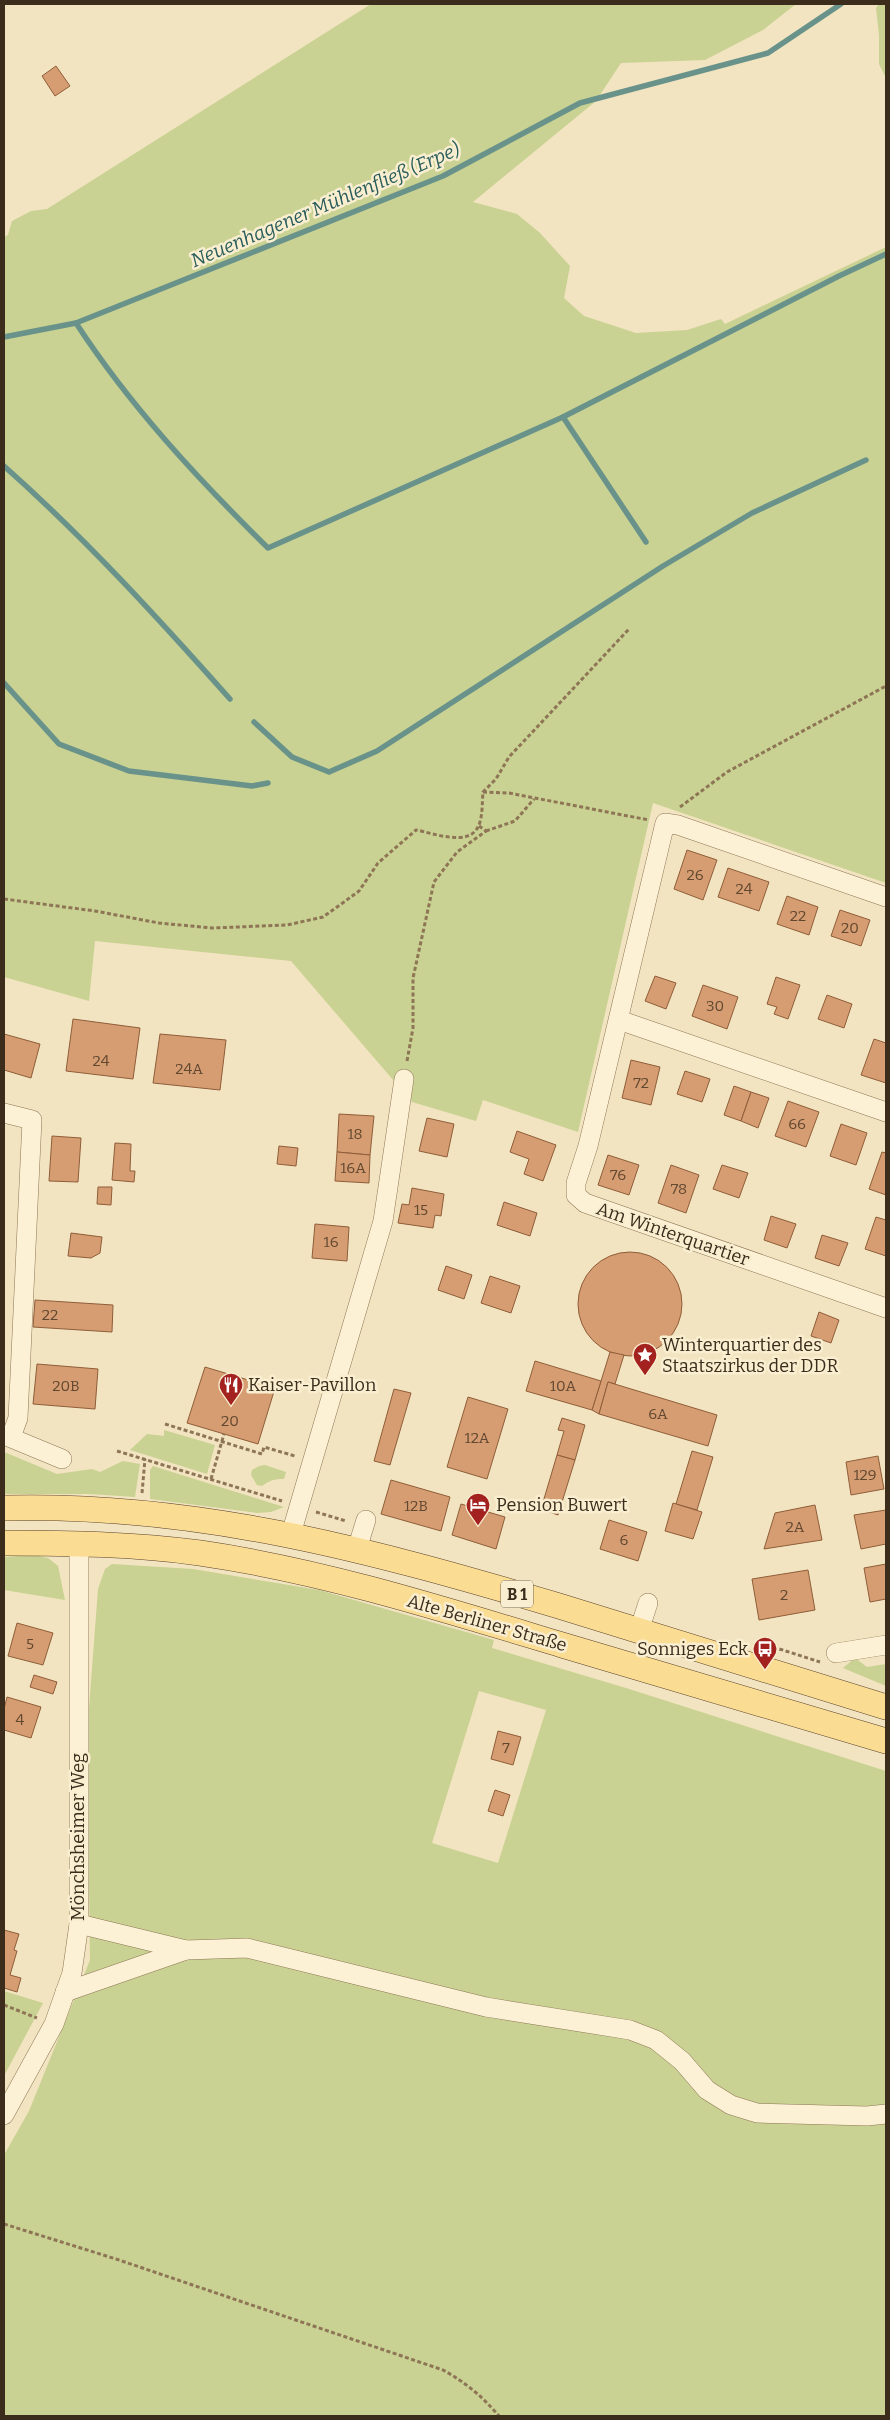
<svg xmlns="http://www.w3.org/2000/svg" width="890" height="2420" font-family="Bitter,serif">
  <rect width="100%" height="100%" fill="#f2e4c0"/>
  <g fill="#c9d292" fill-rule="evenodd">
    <path d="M371,4h425l-33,26 -58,30 -84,3 -25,38 -123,101 44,12 23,19 30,33 -6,32 20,18 52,17 51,-3 34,-11 4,5 161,-77v636l-233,-80 -75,329 -95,-32 -7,21 -64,-19 -121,-141 -196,-20 -6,60 -85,-24v-740l4,-2 4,-14 19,-10 16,-2z"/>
    <path d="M879,4h7v74l-7,-14v-29l-3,-27z"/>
    <path d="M164,1430l51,15 -8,29 -77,-24 17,-16 17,2z"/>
    <path d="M4,1452l53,22 35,-5 8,3 23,-11 17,3 -5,33 -46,-3h-85z"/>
    <path d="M265,1465l21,7 -2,7c-10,0 -14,1 -22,7l-5,-1 -6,-10 1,-5 7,-4z"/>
    <path d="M153,1466l131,41 -13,5 -14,1 -107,-14v-29z"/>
    <path d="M34,1555l14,3 10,8 7,34 -61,-10v-33z"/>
    <path d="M112,1564l81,5 126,21 175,50 -2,8 134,40 260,83v645h-882v-261l25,-44 61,-151 -3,-225 11,-146 7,-20zM479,1691l67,19 -48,153 -66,-20z"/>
    <path d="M855,1658l12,9 19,-3v22l-43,-18z"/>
    <path d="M4,1991l39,12 -39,73z"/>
  </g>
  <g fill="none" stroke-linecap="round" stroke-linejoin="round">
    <g stroke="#69938a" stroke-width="5.5">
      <path d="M76,323c54,83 122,156 192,225l295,-131 276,-141 47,-22"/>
      <path d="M4,337l72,-14 367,-147 137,-73 188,-50 73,-49"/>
      <path d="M563,417l83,125"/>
      <path d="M4,466c81,72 154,152 226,233"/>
      <path d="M4,683l55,61 70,27 123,15 16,-3"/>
      <path d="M254,722l38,35 37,15 48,-21 286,-185 89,-53 114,-53"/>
    </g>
  </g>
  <g fill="#d59d71" stroke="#8f5d39">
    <path d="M56,66l14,20 -15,10 -13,-20z"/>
    <path d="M687,850l30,10 -14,40 -29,-11z"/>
    <path d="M728,868l41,14 -10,29 -41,-14z"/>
    <path d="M787,896l31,11 -9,28 -32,-11z"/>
    <path d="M840,910l30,10 -9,26 -30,-10z"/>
    <path d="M655,976l21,7 -10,26 -21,-8z"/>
    <path d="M776,977l24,8 -12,34 -14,-5 3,-7 -10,-3z"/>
    <path d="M703,985l35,12 -11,32 -35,-13z"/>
    <path d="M827,995l25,9 -8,24 -26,-9z"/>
    <path d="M73,1019l67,9 -7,51 -67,-8z"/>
    <path d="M4,1034l36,10 -9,34 -27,-8z"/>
    <path d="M160,1034l66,6 -6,50 -67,-7z"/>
    <path d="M874,1039l12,4v40l-25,-8z"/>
    <path d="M631,1060l29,7 -9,38 -29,-7z"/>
    <path d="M685,1071l25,8 -8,23 -25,-8z"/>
    <path d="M734,1086l17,6 -10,29 -17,-6z"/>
    <path d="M751,1092l18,6 -11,30 -17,-7z"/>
    <path d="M788,1101l31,11 -13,35 -31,-11z"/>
    <path d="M339,1114l35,2 -4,39 -33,-3z"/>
    <path d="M427,1118l27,6 -7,33 -28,-6z"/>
    <path d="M841,1124l26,9 -11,32 -26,-9z"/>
    <path d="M517,1131l39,14 -13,36 -19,-7 5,-15 -19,-7z"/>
    <path d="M52,1136l29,2 -3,44 -29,-1z"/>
    <path d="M115,1143l16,1 -1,27h5l-1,11 -22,-2z"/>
    <path d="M279,1146l19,2 -2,18 -19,-2z"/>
    <path d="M337,1152l33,3 -1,28 -34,-2z"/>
    <path d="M882,1152l4,1v42l-17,-6z"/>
    <path d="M608,1155l31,10 -10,30 -31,-10z"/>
    <path d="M671,1165l28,10 -13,38 -28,-10z"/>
    <path d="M722,1165l26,8 -9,25 -26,-9z"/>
    <path d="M98,1187h14l-1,18 -14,-1z"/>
    <path d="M412,1188l32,6 -3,22 -6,-1 -2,13 -35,-5 4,-19 7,1z"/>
    <path d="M504,1202l33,11 -7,23 -33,-11z"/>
    <path d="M771,1216l25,8 -9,24 -23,-8z"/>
    <path d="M876,1217l10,3v36l-21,-7z"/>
    <path d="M315,1224l34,3 -2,34 -35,-3z"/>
    <path d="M71,1233l31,4 -2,16 -9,5 -23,-2z"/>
    <path d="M822,1235l26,8 -9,23 -24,-8z"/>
    <circle cx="630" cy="1304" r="52"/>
    <path d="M446,1266l26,9 -8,24 -26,-9z"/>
    <path d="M490,1276l30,10 -9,27 -30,-10z"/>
    <path d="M35,1300l78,5 -1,27 -79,-5z"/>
    <path d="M819,1312l20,8 -8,23 -20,-7z"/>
    <path d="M610,1352l14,3 -9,29 -7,-2 -9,32 -7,-4z"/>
    <path d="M535,1361l66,20 -9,29 -66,-19z"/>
    <path d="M37,1364l61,5 -3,40 -62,-5z"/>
    <path d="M205,1367l70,21 -17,56 -71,-21z"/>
    <path d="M608,1382l109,33 -9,31 -109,-32z"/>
    <path d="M394,1389l17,4 -21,72 -16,-4z"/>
    <path d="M468,1397l40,12 -21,70 -40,-12z"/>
    <path d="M562,1418l23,7 -10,35 -18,-5 7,-24 -6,-1z"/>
    <path d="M692,1451l21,6 -16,53 -21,-6z"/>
    <path d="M557,1455l18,5 -17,55 -17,-6z"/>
    <path d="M878,1456l6,33 -33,6 -5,-33z"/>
    <path d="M391,1480l59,17 -9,34 -60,-17z"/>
    <path d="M673,1503l29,9 -9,27 -28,-8z"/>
    <path d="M461,1504l44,13 -9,32 -44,-14z"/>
    <path d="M815,1505l7,35 -58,9 11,-36z"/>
    <path d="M886,1510v34l-25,5 -7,-34z"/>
    <path d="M609,1520l38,12 -9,29 -38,-12z"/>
    <path d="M886,1564v35l-16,3 -6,-34z"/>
    <path d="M808,1570l7,40 -56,10 -7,-41z"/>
    <path d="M17,1623l36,10 -10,32 -35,-9z"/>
    <path d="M34,1675l23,7 -4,12 -23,-7z"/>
    <path d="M7,1697l34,10 -10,31 -27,-8v-21z"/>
    <path d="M498,1731l23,6 -8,28 -22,-6z"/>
    <path d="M495,1790l15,5 -7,21 -15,-5z"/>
    <path d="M4,1930l15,4 -5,16 3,1 -7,24 11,3 -4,14 -13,-4z"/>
  </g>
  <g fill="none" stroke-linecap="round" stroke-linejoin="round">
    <defs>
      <g id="minor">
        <path d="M886,897l-208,-72 -13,-2 -77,323 -12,37v12l9,8 301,105"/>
        <path d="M619,1020l267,92"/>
        <path d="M4,1113l28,7 -14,298 -7,19"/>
        <path d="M4,1435l58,24"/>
        <path d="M291,1534l92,-313 21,-142"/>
        <path d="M357,1549l9,-29"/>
        <path d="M639,1631l9,-28"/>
        <path d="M836,1653l50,-8"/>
        <path d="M79,1924l107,26 61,-2 239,59 144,23 26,10 26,21 25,29 24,15 26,8 110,3 19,-2"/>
        <path d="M65,1992l121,-42"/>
        <path d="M4,2115l50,-91 18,-51 7,-49v-381"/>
      </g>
      <g id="major">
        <path d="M4,1508c195,-5 370,43 555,98 109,33 218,67 327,101"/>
        <path d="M4,1543c65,0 131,1 196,10 123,18 243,56 362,92 108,32 216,64 324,96"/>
      </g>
    </defs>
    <use href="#minor" stroke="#8e7556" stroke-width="20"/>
    <use href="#major" stroke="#5b422a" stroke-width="26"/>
    <g stroke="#8e7556" stroke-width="3" stroke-dasharray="4 2.5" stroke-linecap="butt">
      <path d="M483,792l26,1 140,27"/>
      <path d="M680,807l47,-35 159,-86"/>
      <path d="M486,831l29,-10 19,-22"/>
      <path d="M4,899l91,12 64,12 53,5 75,-3 36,-8 21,-15 15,-11 19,-28 38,-33c17,3 52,17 62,-3 5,-9 4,-26 5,-35l13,-13 13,-22 120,-128"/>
      <path d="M407,1061l6,-33v-50l21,-96 23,-30 29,-21 -7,-5"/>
      <path d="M165,1424l97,30 2,-7 31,9"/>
      <path d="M117,1451l165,50"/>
      <path d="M211,1479l13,-45"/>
      <path d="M142,1493l3,-34"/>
      <path d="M316,1512l30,9"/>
      <path d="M767,1645l53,17"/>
      <path d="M4,2005l33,13"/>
      <path d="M4,2224l112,35 327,111c22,12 40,27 56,46"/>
    </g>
    <use href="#minor" stroke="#fcf1d4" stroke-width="19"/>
    <use href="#major" stroke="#fadc93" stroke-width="25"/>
  </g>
  <defs>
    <symbol id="sight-pin" viewBox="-11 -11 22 30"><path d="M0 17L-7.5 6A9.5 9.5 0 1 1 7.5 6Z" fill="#a3211f" stroke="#f9eed0"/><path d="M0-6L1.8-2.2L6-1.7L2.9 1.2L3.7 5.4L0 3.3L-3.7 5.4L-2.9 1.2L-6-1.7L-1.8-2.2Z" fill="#fff"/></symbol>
    <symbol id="restaurant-pin" viewBox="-11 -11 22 30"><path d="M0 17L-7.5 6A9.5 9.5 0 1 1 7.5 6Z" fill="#a3211f" stroke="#f9eed0"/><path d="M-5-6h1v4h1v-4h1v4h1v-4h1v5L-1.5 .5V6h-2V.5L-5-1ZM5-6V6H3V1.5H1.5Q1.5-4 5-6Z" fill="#fff"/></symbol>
    <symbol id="hotel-pin" viewBox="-11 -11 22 30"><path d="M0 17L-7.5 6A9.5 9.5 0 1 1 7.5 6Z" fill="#a3211f" stroke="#f9eed0"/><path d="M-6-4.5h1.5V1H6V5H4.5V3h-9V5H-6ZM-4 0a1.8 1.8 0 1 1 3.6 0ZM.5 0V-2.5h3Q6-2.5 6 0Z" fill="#fff"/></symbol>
    <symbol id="bus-pin" viewBox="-11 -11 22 30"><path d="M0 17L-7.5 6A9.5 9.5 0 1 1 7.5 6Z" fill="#a3211f" stroke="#f9eed0"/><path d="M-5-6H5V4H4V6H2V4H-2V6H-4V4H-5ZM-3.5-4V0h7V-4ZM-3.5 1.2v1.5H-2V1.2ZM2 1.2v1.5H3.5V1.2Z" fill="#fff"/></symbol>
  </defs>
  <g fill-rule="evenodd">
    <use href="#sight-pin" x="631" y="1341" width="28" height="38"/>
    <use href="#restaurant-pin" x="217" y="1371" width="28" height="38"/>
    <use href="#hotel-pin" x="464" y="1491" width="28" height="38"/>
    <use href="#bus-pin" x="751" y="1635" width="28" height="38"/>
  </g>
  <g text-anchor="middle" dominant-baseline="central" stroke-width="5" stroke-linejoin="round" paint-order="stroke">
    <g font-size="15" fill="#624831">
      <text x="695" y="875">26</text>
      <text x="744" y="889">24</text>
      <text x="798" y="916">22</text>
      <text x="850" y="928">20</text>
      <text x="715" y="1006">30</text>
      <text x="101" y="1061">24</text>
      <text x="189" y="1069">24A</text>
      <text x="641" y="1083">72</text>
      <text x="797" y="1124">66</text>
      <text x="355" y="1134">18</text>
      <text x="353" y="1168">16A</text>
      <text x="618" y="1175">76</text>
      <text x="679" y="1189">78</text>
      <text x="421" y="1210">15</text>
      <text x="331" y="1242">16</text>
      <text x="50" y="1315">22</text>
      <text x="66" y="1386">20B</text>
      <text x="563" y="1386">10A</text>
      <text x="658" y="1414">6A</text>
      <text x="230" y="1421">20</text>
      <text x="477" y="1438">12A</text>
      <text x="865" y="1475">129</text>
      <text x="416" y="1506">12B</text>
      <text x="795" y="1527">2A</text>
      <text x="624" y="1540">6</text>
      <text x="784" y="1595">2</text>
      <text x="30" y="1644">5</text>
      <text x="20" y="1720">4</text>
      <text x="506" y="1748">7</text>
    </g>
    <rect fill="#f9eed0" stroke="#756652" stroke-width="1" x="501" y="1580.5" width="32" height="27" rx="4"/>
    <g font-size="16" font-weight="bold" fill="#3c2c1c">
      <text x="517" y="1594">B 1</text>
    </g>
    <g font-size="18" fill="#3c2c1c" stroke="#f9eed0">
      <text transform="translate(673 1234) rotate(19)">Am Winterquartier</text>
      <text transform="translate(487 1623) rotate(16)">Alte Berliner Straße</text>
      <text transform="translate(78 1837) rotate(-90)">Mönchsheimer Weg</text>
    </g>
    <g font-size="18" fill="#3c2c1c" stroke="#f9eed0" text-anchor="start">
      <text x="662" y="1345">Winterquartier des<tspan x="662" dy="21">Staatszirkus der DDR</tspan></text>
      <text x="248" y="1385">Kaiser-Pavillon</text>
      <text x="496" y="1505">Pension Buwert</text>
      <text x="748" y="1649" text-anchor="end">Sonniges Eck</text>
    </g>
    <g font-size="19" font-style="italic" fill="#295d5b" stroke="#f9eed0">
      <text transform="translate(325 205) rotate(-23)">Neuenhagener Mühlenfließ (Erpe)</text>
    </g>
  </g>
  <rect width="890" height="2420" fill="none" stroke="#3c2c1c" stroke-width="10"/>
</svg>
